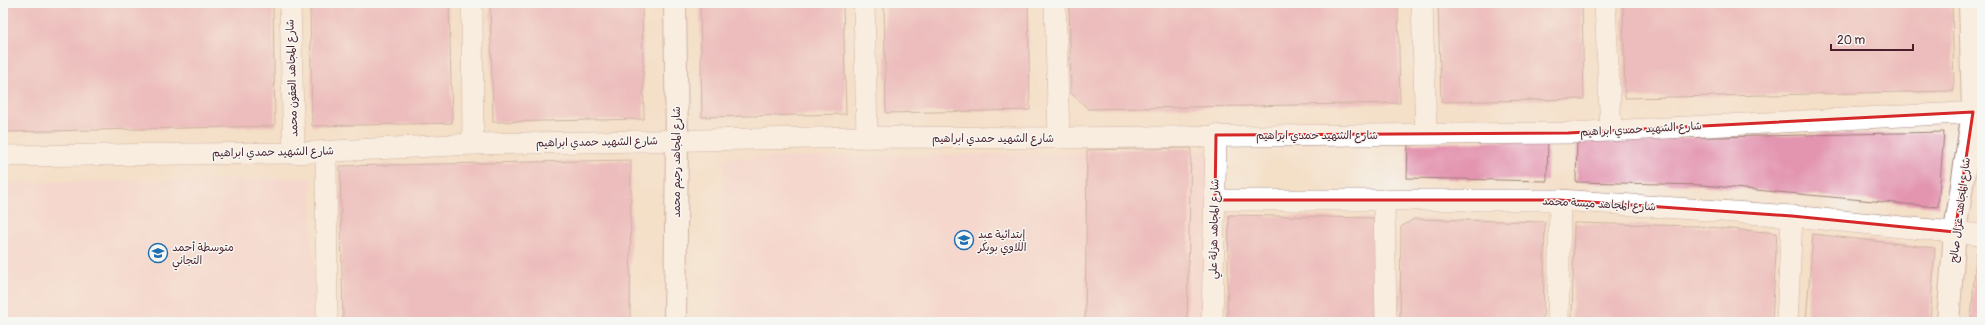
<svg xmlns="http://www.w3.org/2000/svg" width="1985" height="325" font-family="Pangolin,'Playpen Sans Arabic',sans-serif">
  <rect width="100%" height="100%" fill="#f6f6f2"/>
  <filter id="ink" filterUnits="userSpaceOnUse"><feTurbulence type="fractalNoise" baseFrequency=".025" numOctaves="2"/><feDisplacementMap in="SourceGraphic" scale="8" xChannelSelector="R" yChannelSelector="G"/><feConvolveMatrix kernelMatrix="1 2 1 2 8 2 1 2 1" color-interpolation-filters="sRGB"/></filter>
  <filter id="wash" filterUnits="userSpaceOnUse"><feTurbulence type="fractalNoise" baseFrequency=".012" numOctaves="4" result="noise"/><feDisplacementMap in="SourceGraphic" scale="16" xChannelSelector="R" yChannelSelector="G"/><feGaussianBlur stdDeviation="0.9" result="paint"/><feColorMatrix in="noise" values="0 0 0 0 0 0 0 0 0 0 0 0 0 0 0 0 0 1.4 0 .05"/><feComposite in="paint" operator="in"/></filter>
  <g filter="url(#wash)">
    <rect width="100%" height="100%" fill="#f4dfc7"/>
    <g fill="#f7cfd5">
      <path d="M1212,151l-12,171h-482l6,-164z"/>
      <path d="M311,178l3,144h-311v-139z"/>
    </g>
    <g id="blocks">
      <g fill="#e395b0">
        <path d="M3,3h270l2,123 -272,6z"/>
        <path d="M310,3h139l3,120 -140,3z"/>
        <path d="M490,3h152l2,116 -151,3z"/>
        <path d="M700,3h143l3,111 -144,3z"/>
        <path d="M884,3h144l2,107 -144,3z"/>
        <path d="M1069,3h329l2,100 -312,6 -17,-16z"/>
        <path d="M1438,3h144l2,96 -143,3z"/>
        <path d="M1623,3h329l2,88 -329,7z"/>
        <path d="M1944,132l-6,75 -236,-22 -126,-3 1,-42z"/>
        <path d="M1548,140l-1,41 -140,-3 1,-34z"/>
        <path d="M1191,148l-4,174h-102l2,-172z"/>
        <path d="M631,160l-1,162h-287l-3,-156z"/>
        <path d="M1229,215l145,3 2,59 -1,45h-148z"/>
        <path d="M1414,219l131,3 -2,100h-143l1,-95z"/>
        <path d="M1574,223l122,3 81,7 -5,89h-200z"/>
        <path d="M1813,234l122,14 -5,74h-124z"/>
        <path d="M1976,253l6,1v68h-11z"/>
      </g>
    </g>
  </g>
  <g filter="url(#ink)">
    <use href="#blocks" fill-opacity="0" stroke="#9f7f79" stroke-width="1"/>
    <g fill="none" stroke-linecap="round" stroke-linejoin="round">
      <defs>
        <g id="minor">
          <path d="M290,3l4,150"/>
          <path d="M472,3l1,141"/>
          <path d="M864,3l3,134"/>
          <path d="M1055,3l4,135"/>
          <path d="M1422,3l4,131"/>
          <path d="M1605,3l6,128"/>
          <path d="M326,151l1,171"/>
          <path d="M3,156l291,-3 179,-9 394,-7 192,1 509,-5 414,-21"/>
          <path d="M1215,200h345l232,16 190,19"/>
          <path d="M1384,200l2,122"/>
          <path d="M1212,322l4,-187"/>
          <path d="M1558,322l2,-122"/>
          <path d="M1787,322l5,-106"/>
        </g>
        <g id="tertiary">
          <path d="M675,3l2,138 -2,181"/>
          <path d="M1948,322l7,-90 18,-120 -3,-109"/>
        </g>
      </defs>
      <use href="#minor" stroke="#9f7f79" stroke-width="22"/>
      <use href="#tertiary" stroke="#9f7f79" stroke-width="24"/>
      <use href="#minor" stroke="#fff" stroke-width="21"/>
      <use href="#tertiary" stroke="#fff" stroke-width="22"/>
    </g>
  </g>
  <path d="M0 0H1985V325H0ZM1973,112l-18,120 -163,-16 -232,-16h-345l1,-65 352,-2z" fill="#f4dfc7" fill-opacity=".55" fill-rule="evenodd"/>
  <path fill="none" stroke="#d62828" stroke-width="3" stroke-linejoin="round" d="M1973,112l-18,120 -163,-16 -232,-16h-345l1,-65 352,-2z"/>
  <defs>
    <symbol id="school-ring" viewBox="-11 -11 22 22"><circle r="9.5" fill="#f6f6f2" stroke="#1f6fb2" stroke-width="1.5"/><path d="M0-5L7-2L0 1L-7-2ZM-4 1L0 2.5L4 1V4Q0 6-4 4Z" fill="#1f6fb2"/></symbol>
  </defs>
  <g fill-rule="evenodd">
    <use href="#school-ring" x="953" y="229" width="22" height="22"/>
    <use href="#school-ring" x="147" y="242" width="22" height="22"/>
  </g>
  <g text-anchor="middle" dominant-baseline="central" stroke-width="3" stroke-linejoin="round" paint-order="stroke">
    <g font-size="11" fill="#4a1f2b" stroke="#f6f6f2">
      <text transform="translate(292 78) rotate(-92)">شارع المجاهد العقون محمد</text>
      <text transform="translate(1641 129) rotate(-3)">شارع الشهيد حمدي ابراهيم</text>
      <text x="1317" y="135">شارع الشهيد حمدي ابراهيم</text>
      <text x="993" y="138">شارع الشهيد حمدي ابراهيم</text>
      <text transform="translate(597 142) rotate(-1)">شارع الشهيد حمدي ابراهيم</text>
      <text transform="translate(273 152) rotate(-1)">شارع الشهيد حمدي ابراهيم</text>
      <text transform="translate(676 162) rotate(-90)">شارع المجاهد رحيم محمد</text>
      <text transform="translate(1599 204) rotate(3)">شارع المجاهد ميسة محمد</text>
      <text transform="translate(1960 210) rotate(-83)">شارع المجاهد غزال صالح</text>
      <text transform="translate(1214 229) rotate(-89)">شارع المجاهد هزلة علي</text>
    </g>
    <g font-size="11" fill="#4a1f2b" stroke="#f6f6f2" text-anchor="start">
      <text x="978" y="234">إبتدائية عبد<tspan x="978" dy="13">اللاوي بوبكر</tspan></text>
      <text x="172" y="247">متوسطة أحمد<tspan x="172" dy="13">التجاني</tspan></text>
    </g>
  </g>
  <rect width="1985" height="325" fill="none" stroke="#f6f6f2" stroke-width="16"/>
  <path d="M1831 44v6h82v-6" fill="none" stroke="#4a1f2b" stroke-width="2"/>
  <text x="1837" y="44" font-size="12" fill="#4a1f2b" stroke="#f6f6f2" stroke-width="3" paint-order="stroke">20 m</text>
</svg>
